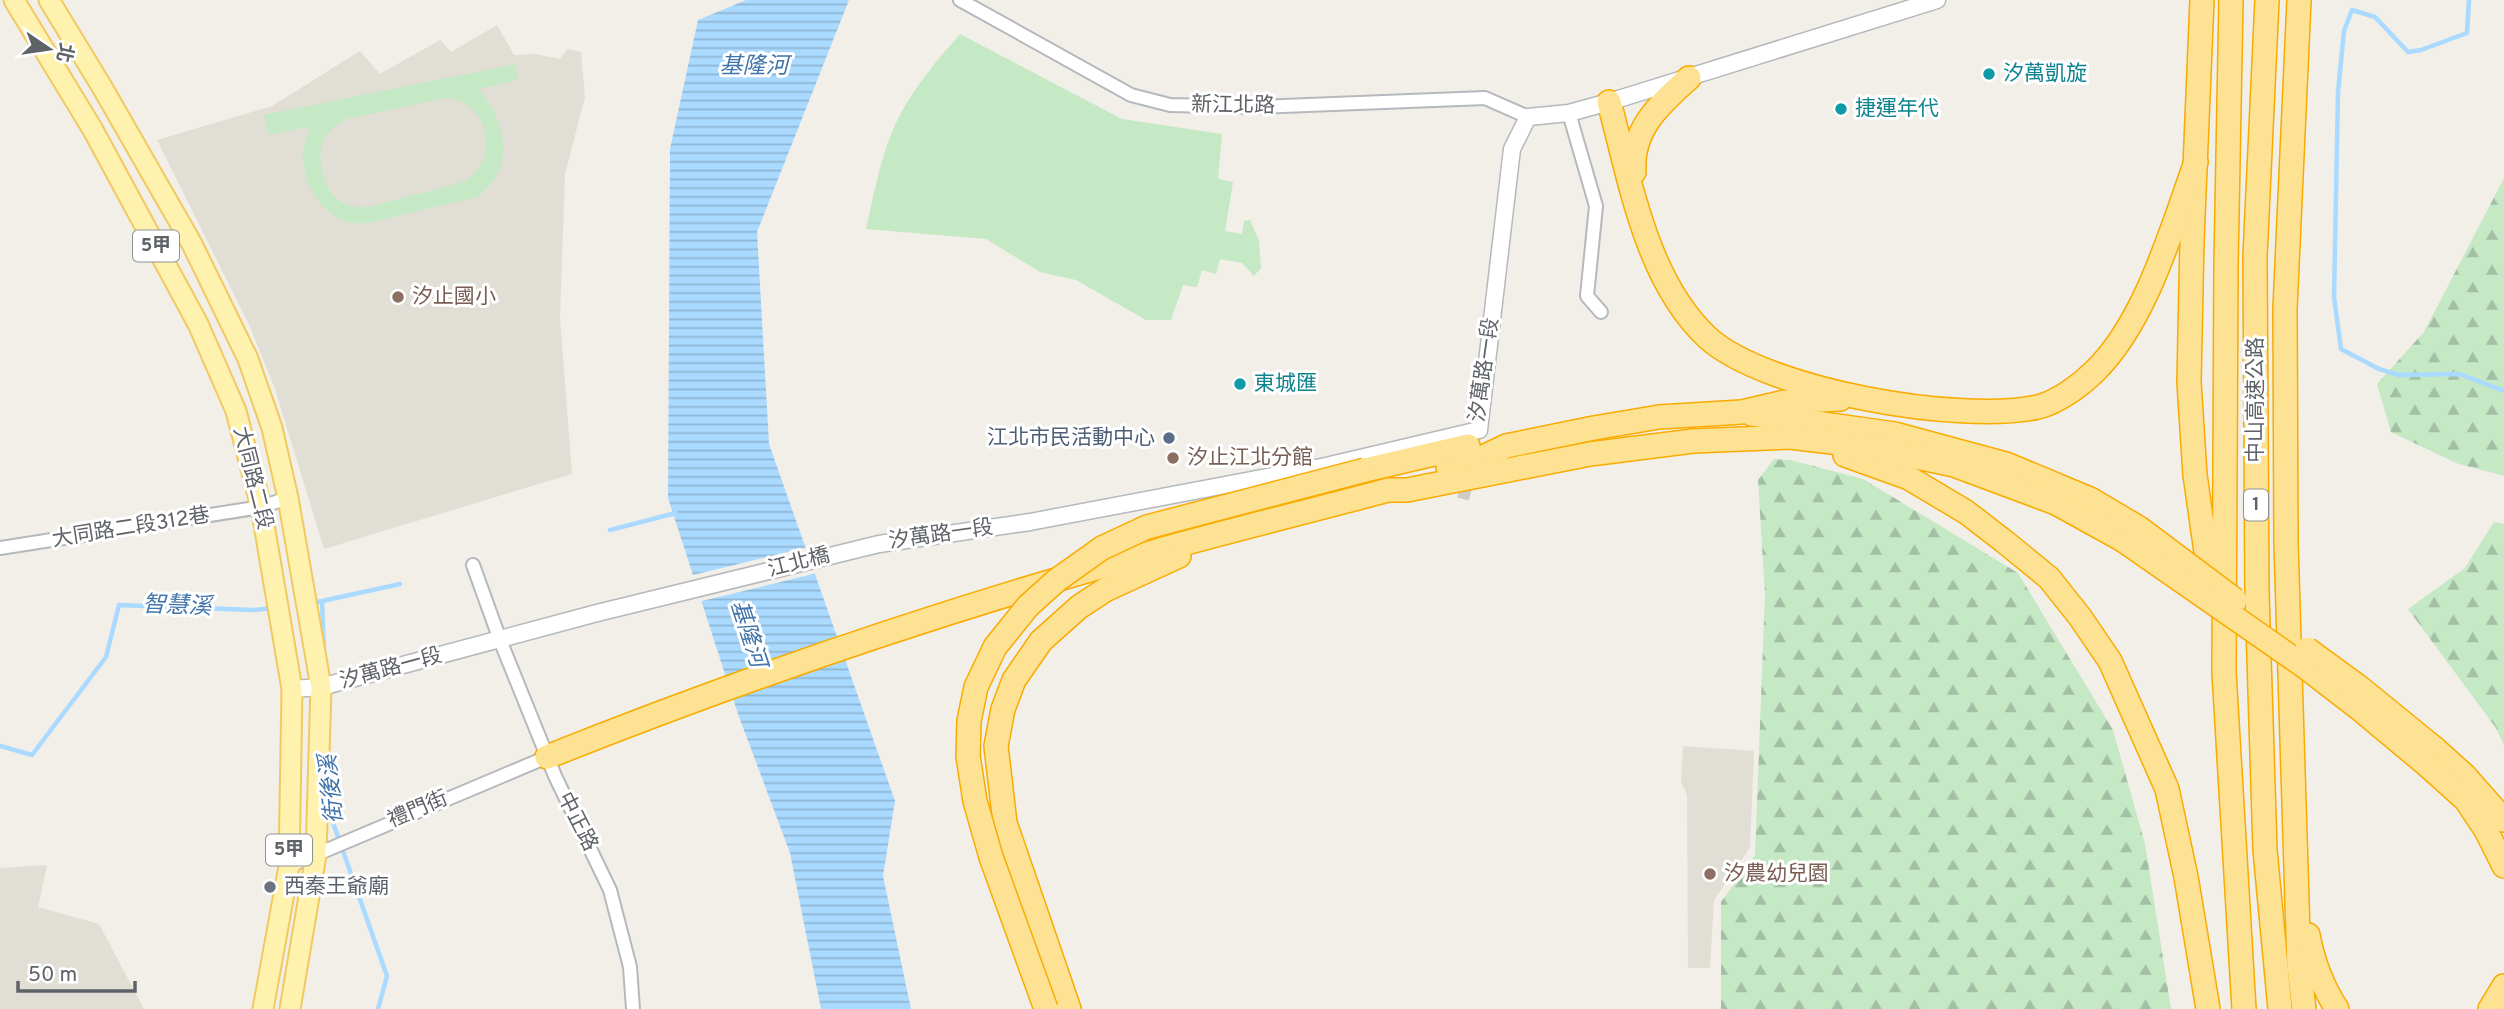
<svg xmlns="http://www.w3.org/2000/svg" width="2504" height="1009" font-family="Overpass,'Noto Sans TC',sans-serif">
  <defs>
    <pattern id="forest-firs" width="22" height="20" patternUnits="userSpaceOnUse" patternTransform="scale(1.75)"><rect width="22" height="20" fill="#c5e8c5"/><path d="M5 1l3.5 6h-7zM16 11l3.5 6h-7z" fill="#a3c0a4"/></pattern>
    <pattern id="water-rules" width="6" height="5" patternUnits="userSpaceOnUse" patternTransform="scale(1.75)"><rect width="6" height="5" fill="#aadaff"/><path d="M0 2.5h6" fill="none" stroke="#8eb4d2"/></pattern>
  </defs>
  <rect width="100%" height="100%" fill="#f1efe8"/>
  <g fill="#e1ded6">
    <path d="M497,25l17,30 21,-1 25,5 7,-10 14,3 4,45 -20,77 -5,144 12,156 -248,75 -49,-160 -25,-62 -93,-187 115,-34 88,-55 20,23 60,-34 11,12z"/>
    <path d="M1683,746l71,5 -4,97 -36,52 -4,68h-22l-1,-173 -6,-13z"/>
    <path d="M47,865l-9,42 61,17 45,85h-144v-141z"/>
  </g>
  <g fill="#c5e8c5" fill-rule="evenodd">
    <path d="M960,34l162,85 100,15 -4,45 15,3 -8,49 17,3 2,-13 6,-1 9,21 2,27 -7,8 -12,-13 -22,-4 -4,15 -14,-4 -5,17 -14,-2 -12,35h-25l-70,-40 -36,-8 -54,-33 -120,-10c9,-39 16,-81 35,-116 16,-29 37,-54 59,-79z"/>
    <path d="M516,64l1,16 -38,9c28,35 38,78 -2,108l-109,26h-19l-14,-6 -15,-13 -13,-23 -5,-29 8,-25 -42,8 -4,-20zM445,98c45,2 56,63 18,84l-95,25c-9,0 -19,0 -27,-5 -17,-11 -25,-43 -18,-61 5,-11 14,-17 24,-22z"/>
  </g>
  <g fill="url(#forest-firs)">
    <path d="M2504,178v298l-48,-13 -65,-31 -14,-48 47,-52z"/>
    <path d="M1774,459l16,1 73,19 155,94 95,157 32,114 26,165h-450v-107l34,-47 10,-261 -7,-114z"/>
    <path d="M2494,522l10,2v221l-8,-17 -88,-119 57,-41z"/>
  </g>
  <path fill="url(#water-rules)" d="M746,0h103l-92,232 12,212 126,357 -12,75 28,133h-90l-31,-156 -52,-139 -70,-216 2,-349 28,-129z"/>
  <path fill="#f1efe8" d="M808,547l9,26 -119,29 -9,-26z"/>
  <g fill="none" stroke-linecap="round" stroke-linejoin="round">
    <g stroke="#aadaff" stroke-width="4.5">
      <path d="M2469,0l-2,33 -46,17 -13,2 -33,-35 -23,-7 -8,21 -6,61 -4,205 7,52 38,20 20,6 60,-1 45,17"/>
      <path d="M610,530l66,-17"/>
      <path d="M322,602l2,51"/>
      <path d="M313,603l87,-19"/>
      <path d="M0,746l32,9 74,-98 13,-52 134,5 20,-2"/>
      <path d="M328,753l3,64 56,159 -9,33"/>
    </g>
    <path stroke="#ccccc8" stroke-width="12" stroke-dasharray="12 6" stroke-linecap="butt" d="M1463,499l6,-23"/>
    <defs>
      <g id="minor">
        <path d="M960,0l171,95 39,10 89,2 226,-9 43,19"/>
        <path d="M1569,113l27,93 -9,90 14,16"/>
        <path d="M0,548l261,-41 27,-9"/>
        <path d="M473,565l27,75 55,136 55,114 20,77 3,42"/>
        <path d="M289,866l258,-109"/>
      </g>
      <path id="tertiary" d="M292,689l29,-2 276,-74 282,-69 151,-22 296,-56 153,-36 33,-281 16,-32 41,-4 40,-11 328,-102"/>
      <g id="primary">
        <path d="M14,0l79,130 105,194 38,87 25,96 31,182 -3,177 -26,143"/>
        <path d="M49,0l53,87 90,157 56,115 24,69 16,70 33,189 -5,168 -26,154"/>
      </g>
      <g id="motorway">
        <path d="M2202,0l-10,240 -3,142 6,93 17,119"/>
        <path d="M2231,0l-5,265 -2,407 20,337"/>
        <path d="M2267,0l-12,257 2,336 8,257 15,159"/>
        <path d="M2299,0l-14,309 1,234 13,423 5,43"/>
        <path d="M1609,102c21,77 37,179 99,236 59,53 253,86 330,69 20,-5 43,-22 57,-36 51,-50 77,-143 101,-209"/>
        <path d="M1634,172c-3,-43 26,-68 55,-94"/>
        <path d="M1752,414l143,20 111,30 84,35 49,29"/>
        <path d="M1845,455l64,23 57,34 39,30 44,36 31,39 30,44 57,128 19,88 22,132"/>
        <path d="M1448,467l27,-6 31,-15 88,-18 65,-11 83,-5 43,-10 55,-3"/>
        <path d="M1365,470l103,-24"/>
        <path d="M2434,748l30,27 40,45"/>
        <path d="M547,757c198,-79 401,-148 606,-205 78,-22 157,-41 235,-62h19l183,-36 103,-13 97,-4 75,9 89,19 102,38 67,37"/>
        <path d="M2427,765l39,35 20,30 18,36"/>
        <path d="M2308,935c5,27 14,51 29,74"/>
        <path d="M1069,1009l-64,-186 -9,-77 7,-37 11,-29 27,-39 38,-34 26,-17 74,-34"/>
        <path d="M2490,1009l14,-23"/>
      </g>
    </defs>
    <use href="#minor" stroke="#b5b8bc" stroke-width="16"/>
    <use href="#tertiary" stroke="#b5b8bc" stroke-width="19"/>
    <use href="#primary" stroke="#f2c960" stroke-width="23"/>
    <use href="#motorway" stroke="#f9ab00" stroke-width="26"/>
    <use href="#minor" stroke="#fff" stroke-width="12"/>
    <use href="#tertiary" stroke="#fff" stroke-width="16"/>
    <use href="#primary" stroke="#fff2af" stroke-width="19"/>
    <use href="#motorway" stroke="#fde293" stroke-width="23"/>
    <defs>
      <g id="motorway-bridge">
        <path d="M2139,528l96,72"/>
        <path d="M2123,540l181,126 57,44 66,55"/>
        <path d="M2307,649l52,38 75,61"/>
        <path d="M1046,1009l-55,-152 -16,-56 -7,-45 1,-35 7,-34 19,-40 33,-41 29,-26 45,-32 45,-21 218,-57"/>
      </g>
    </defs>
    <use href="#motorway-bridge" stroke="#f9ab00" stroke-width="26" stroke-linecap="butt"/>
    <use href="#motorway-bridge" stroke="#fde293" stroke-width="23"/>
  </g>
  <g fill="#0f9aa8" stroke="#fff" stroke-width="2.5">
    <circle cx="1989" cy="74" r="7"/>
    <circle cx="1841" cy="109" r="7"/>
    <circle cx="1240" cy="384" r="7"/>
  </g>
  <g fill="#8d6e63" stroke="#fff" stroke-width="2.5">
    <circle cx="398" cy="297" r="7"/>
    <circle cx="1173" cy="458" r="7"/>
    <circle cx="1710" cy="874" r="7"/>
  </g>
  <circle fill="#5c6f8a" stroke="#fff" stroke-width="2.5" cx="1169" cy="438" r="7"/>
  <circle fill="#6b7280" stroke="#fff" stroke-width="2.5" cx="270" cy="887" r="7"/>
  <g text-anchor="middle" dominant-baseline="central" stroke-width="6" stroke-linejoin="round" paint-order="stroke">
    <g fill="#fff" stroke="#8f9295" stroke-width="2">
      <rect x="133" y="230.5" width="46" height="31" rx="5"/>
      <rect x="2244" y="489.5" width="24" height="31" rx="5"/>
      <rect x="266" y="834.5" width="46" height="31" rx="5"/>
    </g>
    <g font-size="19" font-weight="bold" fill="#5f6368">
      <text x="156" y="246">5甲</text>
      <text x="2256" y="505">1</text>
      <text x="289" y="850">5甲</text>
    </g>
    <g font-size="21" fill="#0d838f" stroke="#fff" text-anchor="start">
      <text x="2003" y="74">汐萬凱旋</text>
      <text x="1855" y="109">捷運年代</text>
      <text x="1254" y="384">東城匯</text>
    </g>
    <g font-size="21" fill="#5f6368" stroke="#fff">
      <text transform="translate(1233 106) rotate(1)">新江北路</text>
      <text transform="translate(1485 370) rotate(-82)">汐萬路一段</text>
      <text transform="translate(2256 400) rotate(-90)">中山高速公路</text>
      <text transform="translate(252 478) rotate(76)">大同路二段</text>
      <text transform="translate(131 528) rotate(-9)">大同路二段312巷</text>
      <text transform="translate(941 535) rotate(-8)">汐萬路一段</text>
      <text transform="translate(799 563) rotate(-14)">江北橋</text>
      <text transform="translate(391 669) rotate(-15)">汐萬路一段</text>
      <text transform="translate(418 810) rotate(-23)">禮門街</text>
      <text transform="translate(577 822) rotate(63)">中正路</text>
    </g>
    <g font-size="21" fill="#785e54" stroke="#fff" text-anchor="start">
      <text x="412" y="297">汐止國小</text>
      <text x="1187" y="458">汐止江北分館</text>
      <text x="1724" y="874">汐農幼兒園</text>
    </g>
    <g font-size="21" fill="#4e5e75" stroke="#fff" text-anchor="end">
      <text x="1155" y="438">江北市民活動中心</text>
    </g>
    <g font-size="21" fill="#5b616d" stroke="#fff" text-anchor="start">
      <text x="284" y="887">西秦王爺廟</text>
    </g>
    <g font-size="23" font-style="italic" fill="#4174aa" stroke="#fff">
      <text x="754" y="67">基隆河</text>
      <text transform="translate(177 607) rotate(2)">智慧溪</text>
      <text transform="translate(747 634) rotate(72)">基隆河</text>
      <text transform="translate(333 789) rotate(-96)">街後溪</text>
    </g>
  </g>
  <g transform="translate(49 49) rotate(103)" stroke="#ffffff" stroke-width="5" paint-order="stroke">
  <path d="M0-5L12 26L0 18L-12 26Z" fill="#5f6368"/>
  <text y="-10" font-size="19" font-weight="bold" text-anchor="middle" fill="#5f6368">北</text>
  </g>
  <path d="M18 981v10h117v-10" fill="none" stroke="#5f6368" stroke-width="3.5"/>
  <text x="28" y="981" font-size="21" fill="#5f6368" stroke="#ffffff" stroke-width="5" paint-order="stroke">50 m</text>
</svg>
